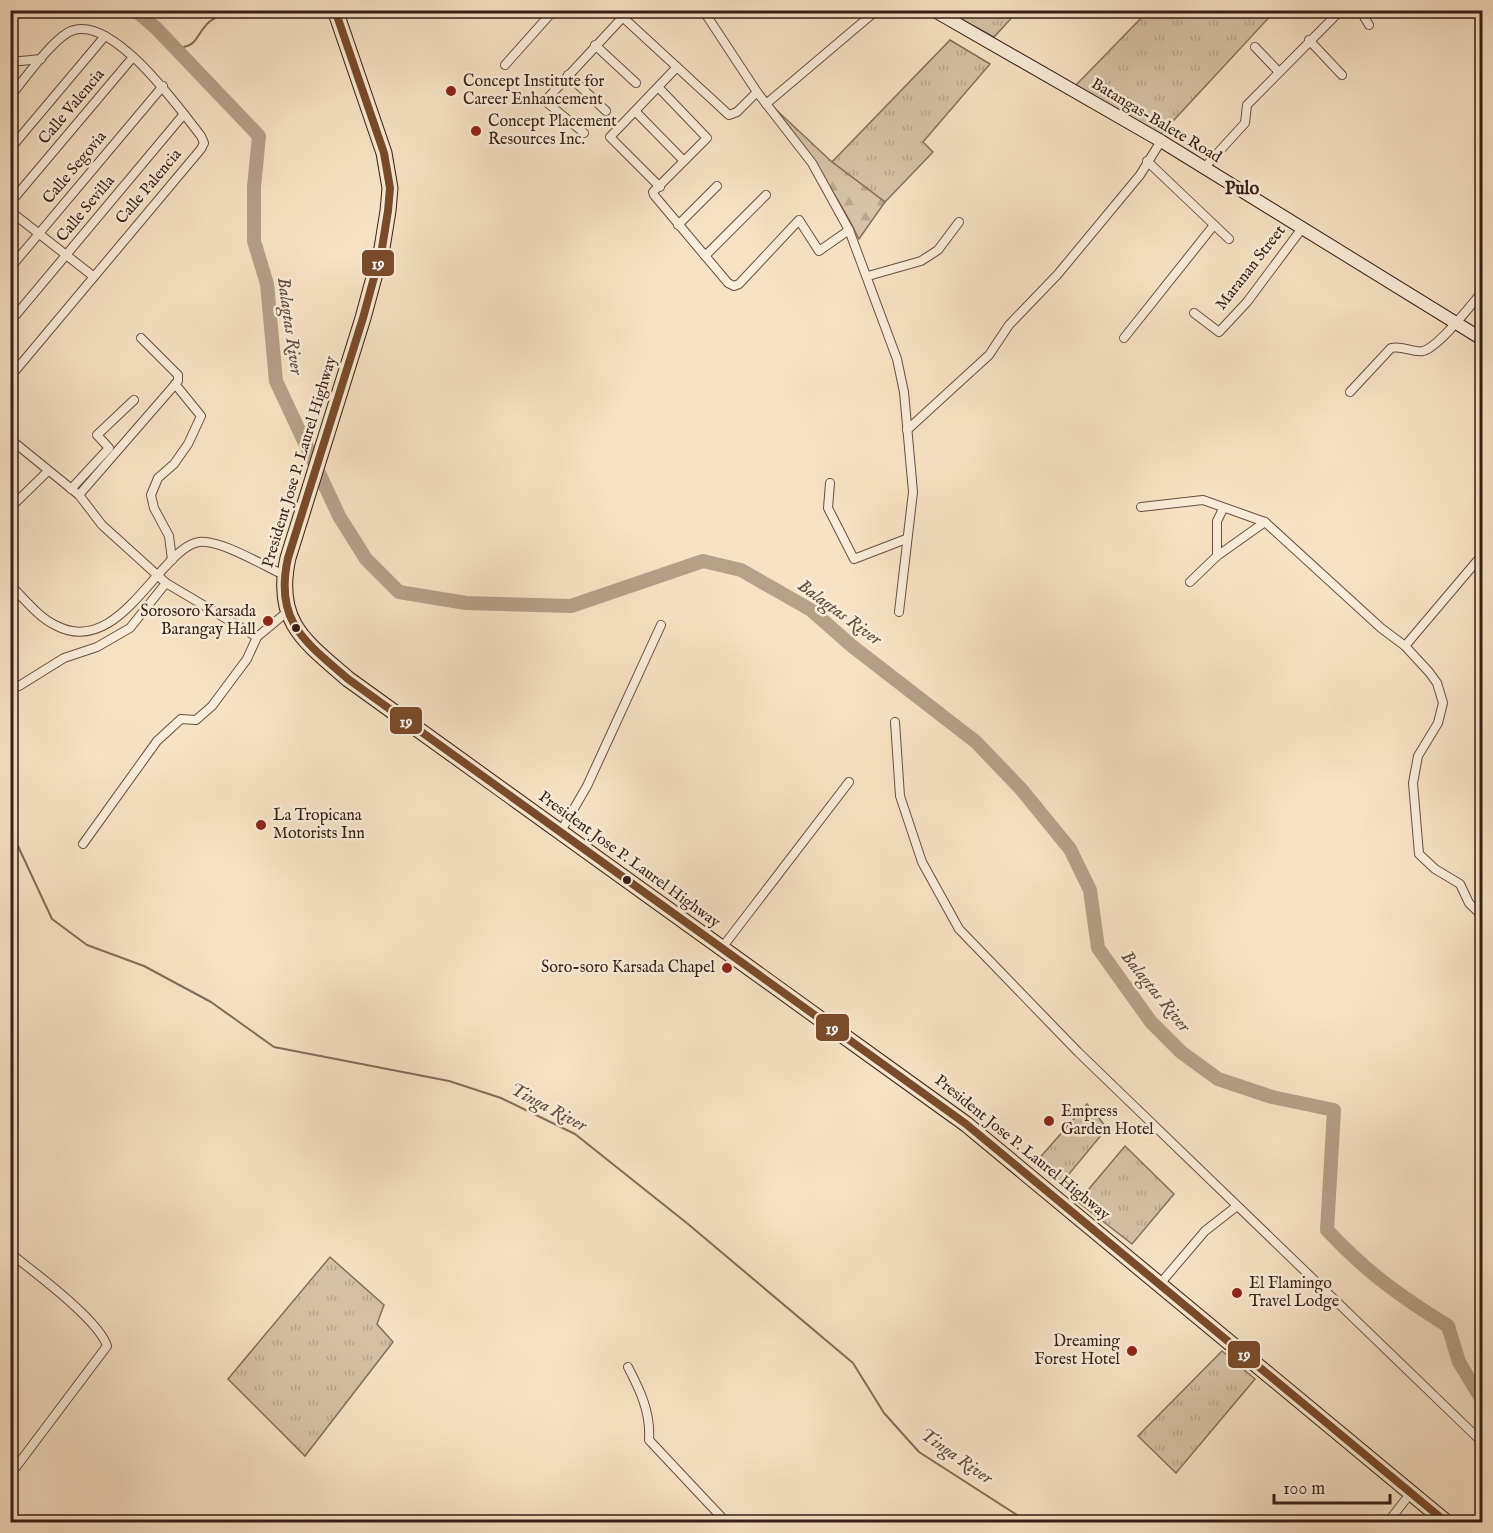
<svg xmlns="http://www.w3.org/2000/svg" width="1493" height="1533" font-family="'IM FELL English',serif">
  <defs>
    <pattern id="grass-tufts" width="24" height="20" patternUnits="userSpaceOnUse" patternTransform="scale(1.5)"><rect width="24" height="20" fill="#d6c2a6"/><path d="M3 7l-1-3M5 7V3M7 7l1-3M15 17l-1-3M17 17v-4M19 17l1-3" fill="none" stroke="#b8a68e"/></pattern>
    <pattern id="forest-firs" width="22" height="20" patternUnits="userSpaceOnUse" patternTransform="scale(1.5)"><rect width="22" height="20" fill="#d6c2a6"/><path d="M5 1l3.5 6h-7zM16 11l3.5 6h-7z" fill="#b8a68e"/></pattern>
  </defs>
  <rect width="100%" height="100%" fill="#f7e3c4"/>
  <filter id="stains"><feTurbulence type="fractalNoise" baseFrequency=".00333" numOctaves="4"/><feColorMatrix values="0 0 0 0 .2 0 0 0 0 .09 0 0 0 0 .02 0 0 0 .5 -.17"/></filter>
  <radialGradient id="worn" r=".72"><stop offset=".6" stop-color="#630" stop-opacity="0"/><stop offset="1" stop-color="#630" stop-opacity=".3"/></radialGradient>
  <g fill="url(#grass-tufts)" stroke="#86705d" stroke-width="1.5">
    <path d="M946,11h72l-24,26z"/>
    <path d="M1148,11h127l-114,123 -86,-48z"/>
    <path d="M950,40l40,24 -67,78 10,10 -48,50 -53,-40z"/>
    <path d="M1087,1104l20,24 -47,57 -24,-23z"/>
    <path d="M1125,1146l49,48 -42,50 -54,-42z"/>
    <path d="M330,1257l54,48 -7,19 16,18 -88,114 -77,-77z"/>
    <path d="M1222,1351l33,28 -79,94 -38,-37z"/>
  </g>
  <path fill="url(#forest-firs)" stroke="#86705d" stroke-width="1.5" d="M771,105l61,57 53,40 -26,37c-24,-49 -55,-91 -88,-134z"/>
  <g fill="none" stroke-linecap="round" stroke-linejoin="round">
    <g stroke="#826c5a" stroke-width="2">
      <path d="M175,48c23,-1 19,-10 32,-24 6,-7 18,-10 26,-14"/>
      <path d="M10,829l42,90 35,26 57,21 67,36 63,45 175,34 52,17 74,36 113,90 165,139 31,50 35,39 109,70"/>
    </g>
    <path stroke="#b5a088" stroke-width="14" d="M135,10l21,18 103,108 -5,51v54l13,43 9,97 63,135 27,43 33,33 67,11 105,3 132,-45 38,9 70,40 41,36 124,96 45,47 49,60 20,41 8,58 53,74 30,30 37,27 54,18 62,13 -7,120c39,42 73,66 121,96l11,36 23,38"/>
    <defs>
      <g id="street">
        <path d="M615,10l114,105 8,-3 20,-20"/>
        <path d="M703,10l54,82 55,71 37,67 48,129 7,33 9,100 -14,120"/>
        <path d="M1360,10l9,15"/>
        <path d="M1309,40l33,35"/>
        <path d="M595,45l41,38"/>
        <path d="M1255,47l24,25"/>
        <path d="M10,62l31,-3"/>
        <path d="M505,65l49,-55"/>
        <path d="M568,75l38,36"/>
        <path d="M659,88l48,50 -54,54 1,3 74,88 6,3 5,-2 60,-64 20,31 30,-21"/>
        <path d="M10,97c13,-16 46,-63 64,-67 41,-12 105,78 127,106l3,7 -3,6 -191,228"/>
        <path d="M766,104l111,-94"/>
        <path d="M636,112l48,49"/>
        <path d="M584,133l-39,-32 77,-83"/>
        <path d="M10,149l95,-113"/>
        <path d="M1147,161l82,78"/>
        <path d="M1204,168l41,-45 2,-18 94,-95"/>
        <path d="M660,187l-50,-50 67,-70"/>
        <path d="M10,203l123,-146"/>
        <path d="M10,211l83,65"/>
        <path d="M678,225l39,-39"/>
        <path d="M705,256l61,-61"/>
        <path d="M10,268l153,-182"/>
        <path d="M868,276l53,-15 17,-11 21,-28"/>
        <path d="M1194,313l25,19 28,-30 56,-75"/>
        <path d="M10,322l174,-208"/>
        <path d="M1124,338l90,-113"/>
        <path d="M1350,392l41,-44c11,-3 22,5 32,3 16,-4 48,-46 59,-59"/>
        <path d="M907,430l82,-75 20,-30 49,-51 82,-99 21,-34"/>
        <path d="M10,439l69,56 23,30 64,58 91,54"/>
        <path d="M830,483l-2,25 26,51 52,-20"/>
        <path d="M71,489l38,-41 -12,-13 37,-35"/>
        <path d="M79,495l99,-114v-6l-37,-37"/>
        <path d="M1141,507l62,-7 62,22 116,106 24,18 24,26 8,11 6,20 -5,20 -20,33 -5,27 6,71 16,15 25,15 9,19 13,13"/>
        <path d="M10,508l38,-37"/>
        <path d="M1217,556v-35l6,-12"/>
        <path d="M172,560l-3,-24 -15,-28 -3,-13 7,-17 16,-14 14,-20 13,-28 -26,-32"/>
        <path d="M1190,582l27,-26 48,-34"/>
        <path d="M10,585c14,13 28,32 45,40 48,26 82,-29 111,-59 8,-9 20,-22 33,-24 21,-3 65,24 85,33"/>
        <path d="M1405,646l77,-91"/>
        <path d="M10,683l9,3 45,-28 33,-11 33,-19 36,-45"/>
        <path d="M895,722l5,74 22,66 37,67 119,123 404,390"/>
        <path d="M561,831l26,-45 74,-161"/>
        <path d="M83,844l74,-103 24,-22 15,1 16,-14 35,-47 10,-22 30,-25"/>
        <path d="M721,949l128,-167"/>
        <path d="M10,1253c24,19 89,67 97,93l-97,129"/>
        <path d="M1159,1285l46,-54 32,-25"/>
        <path d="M628,1367c12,23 23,46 21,73l77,82"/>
        <path d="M1388,1522l22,-28"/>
      </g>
      <path id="secondary" d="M933,10l228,131 321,198"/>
      <path id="highway" d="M335,10l49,143 6,35 -2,23 -6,37 -19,70 -75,240c-14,63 16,83 60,121l618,445 480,398"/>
    </defs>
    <use href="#street" stroke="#664f40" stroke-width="10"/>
    <use href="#secondary" stroke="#361e14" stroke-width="14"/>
    <use href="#highway" stroke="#361e14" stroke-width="17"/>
    <use href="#street" stroke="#faedd9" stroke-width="8"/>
    <use href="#secondary" stroke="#faedd9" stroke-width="12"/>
    <use href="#highway" stroke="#f7e3c4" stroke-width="15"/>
    <defs>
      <path id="bus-1" d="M335,10l49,143 6,35 -2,23 -6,37 -19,70 -75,240c-14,63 16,83 60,121l618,445 480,398"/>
    </defs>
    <use href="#bus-1" stroke="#faedd9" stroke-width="12"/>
    <use href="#bus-1" stroke="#7a4b2a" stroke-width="8"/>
  </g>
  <g fill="#8f2418" stroke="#faedd9" stroke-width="2">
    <circle cx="451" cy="91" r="6"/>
    <circle cx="476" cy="131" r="6"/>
    <circle cx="268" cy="621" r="6"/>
    <circle cx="261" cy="825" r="6"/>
    <circle cx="727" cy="968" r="6"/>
    <circle cx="1049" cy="1121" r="6"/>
    <circle cx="1237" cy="1293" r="6"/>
    <circle cx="1132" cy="1351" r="6"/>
  </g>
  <g fill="#361e14" stroke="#faedd9" stroke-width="2">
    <circle cx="296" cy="628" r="5"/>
    <circle cx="627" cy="880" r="5"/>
  </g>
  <g text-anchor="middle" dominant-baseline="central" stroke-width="5" stroke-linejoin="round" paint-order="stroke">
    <g font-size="16" fill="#361e14" stroke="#faedd9" text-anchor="start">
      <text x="463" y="82">Concept Institute for<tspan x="463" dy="18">Career Enhancement</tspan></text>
      <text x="488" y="122">Concept Placement<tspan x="488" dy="18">Resources Inc.</tspan></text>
      <text x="256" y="612" text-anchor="end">Sorosoro Karsada<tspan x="256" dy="18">Barangay Hall</tspan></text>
      <text x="273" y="816">La Tropicana<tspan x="273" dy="18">Motorists Inn</tspan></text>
      <text x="715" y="968" text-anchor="end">Soro-soro Karsada Chapel</text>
      <text x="1061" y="1112">Empress<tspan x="1061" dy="18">Garden Hotel</tspan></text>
      <text x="1249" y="1284">El Flamingo<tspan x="1249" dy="18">Travel Lodge</tspan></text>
      <text x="1120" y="1342" text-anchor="end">Dreaming<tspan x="1120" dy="18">Forest Hotel</tspan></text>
    </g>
    <g font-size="16" fill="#361e14" stroke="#faedd9">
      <text transform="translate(72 107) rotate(-50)">Calle Valencia</text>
      <text transform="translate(1156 121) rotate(31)">Batangas-Balete Road</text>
      <text transform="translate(75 168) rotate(-50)">Calle Segovia</text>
      <text transform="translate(149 187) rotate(-50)">Calle Palencia</text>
      <text transform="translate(86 209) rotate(-50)">Calle Sevilla</text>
      <text transform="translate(1251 268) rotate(-52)">Maranan Street</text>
      <text transform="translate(300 462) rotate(-73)">President Jose P. Laurel Highway</text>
      <text transform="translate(629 860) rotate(36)">President Jose P. Laurel Highway</text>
      <text transform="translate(1022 1148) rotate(39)">President Jose P. Laurel Highway</text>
    </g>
    <g font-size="18" font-weight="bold" fill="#361e14" stroke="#faedd9">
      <text x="1242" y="189">Pulo</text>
    </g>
    <g font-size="18" font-style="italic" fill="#624c3d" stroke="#faedd9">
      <text transform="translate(289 326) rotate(82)">Balagtas River</text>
      <text transform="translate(839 613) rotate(36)">Balagtas River</text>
      <text transform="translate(1155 992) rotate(51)">Balagtas River</text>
      <text transform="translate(548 1108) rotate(28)">Tinga River</text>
      <text transform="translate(956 1457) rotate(35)">Tinga River</text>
    </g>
  </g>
  <g stroke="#faedd9" stroke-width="2">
    <rect x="361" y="249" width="34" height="28" rx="6" fill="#7a4b2a"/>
    <rect x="389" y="706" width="34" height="29" rx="6" fill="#7a4b2a"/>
    <rect x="815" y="1013" width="35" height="29" rx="6" fill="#7a4b2a"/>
    <rect x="1227" y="1340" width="34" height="29" rx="6" fill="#7a4b2a"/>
  </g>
  <g font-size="16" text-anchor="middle" font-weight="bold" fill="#fff">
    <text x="378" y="269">19</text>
    <text x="406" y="727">19</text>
    <text x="832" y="1034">19</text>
    <text x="1244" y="1360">19</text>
  </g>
  <rect width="1493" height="1533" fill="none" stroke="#f7e3c4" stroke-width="36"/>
  <rect x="12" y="12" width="1469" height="1509" fill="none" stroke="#361e14" stroke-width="3"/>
  <rect x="18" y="18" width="1457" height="1497" fill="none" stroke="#361e14" stroke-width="1.5"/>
  <path d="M1274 1494v9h116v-9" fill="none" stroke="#361e14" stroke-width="3"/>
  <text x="1283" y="1494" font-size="18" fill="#361e14" stroke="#faedd9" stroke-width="4.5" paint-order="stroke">100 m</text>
  <rect width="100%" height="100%" filter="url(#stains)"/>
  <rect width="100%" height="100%" fill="url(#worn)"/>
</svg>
